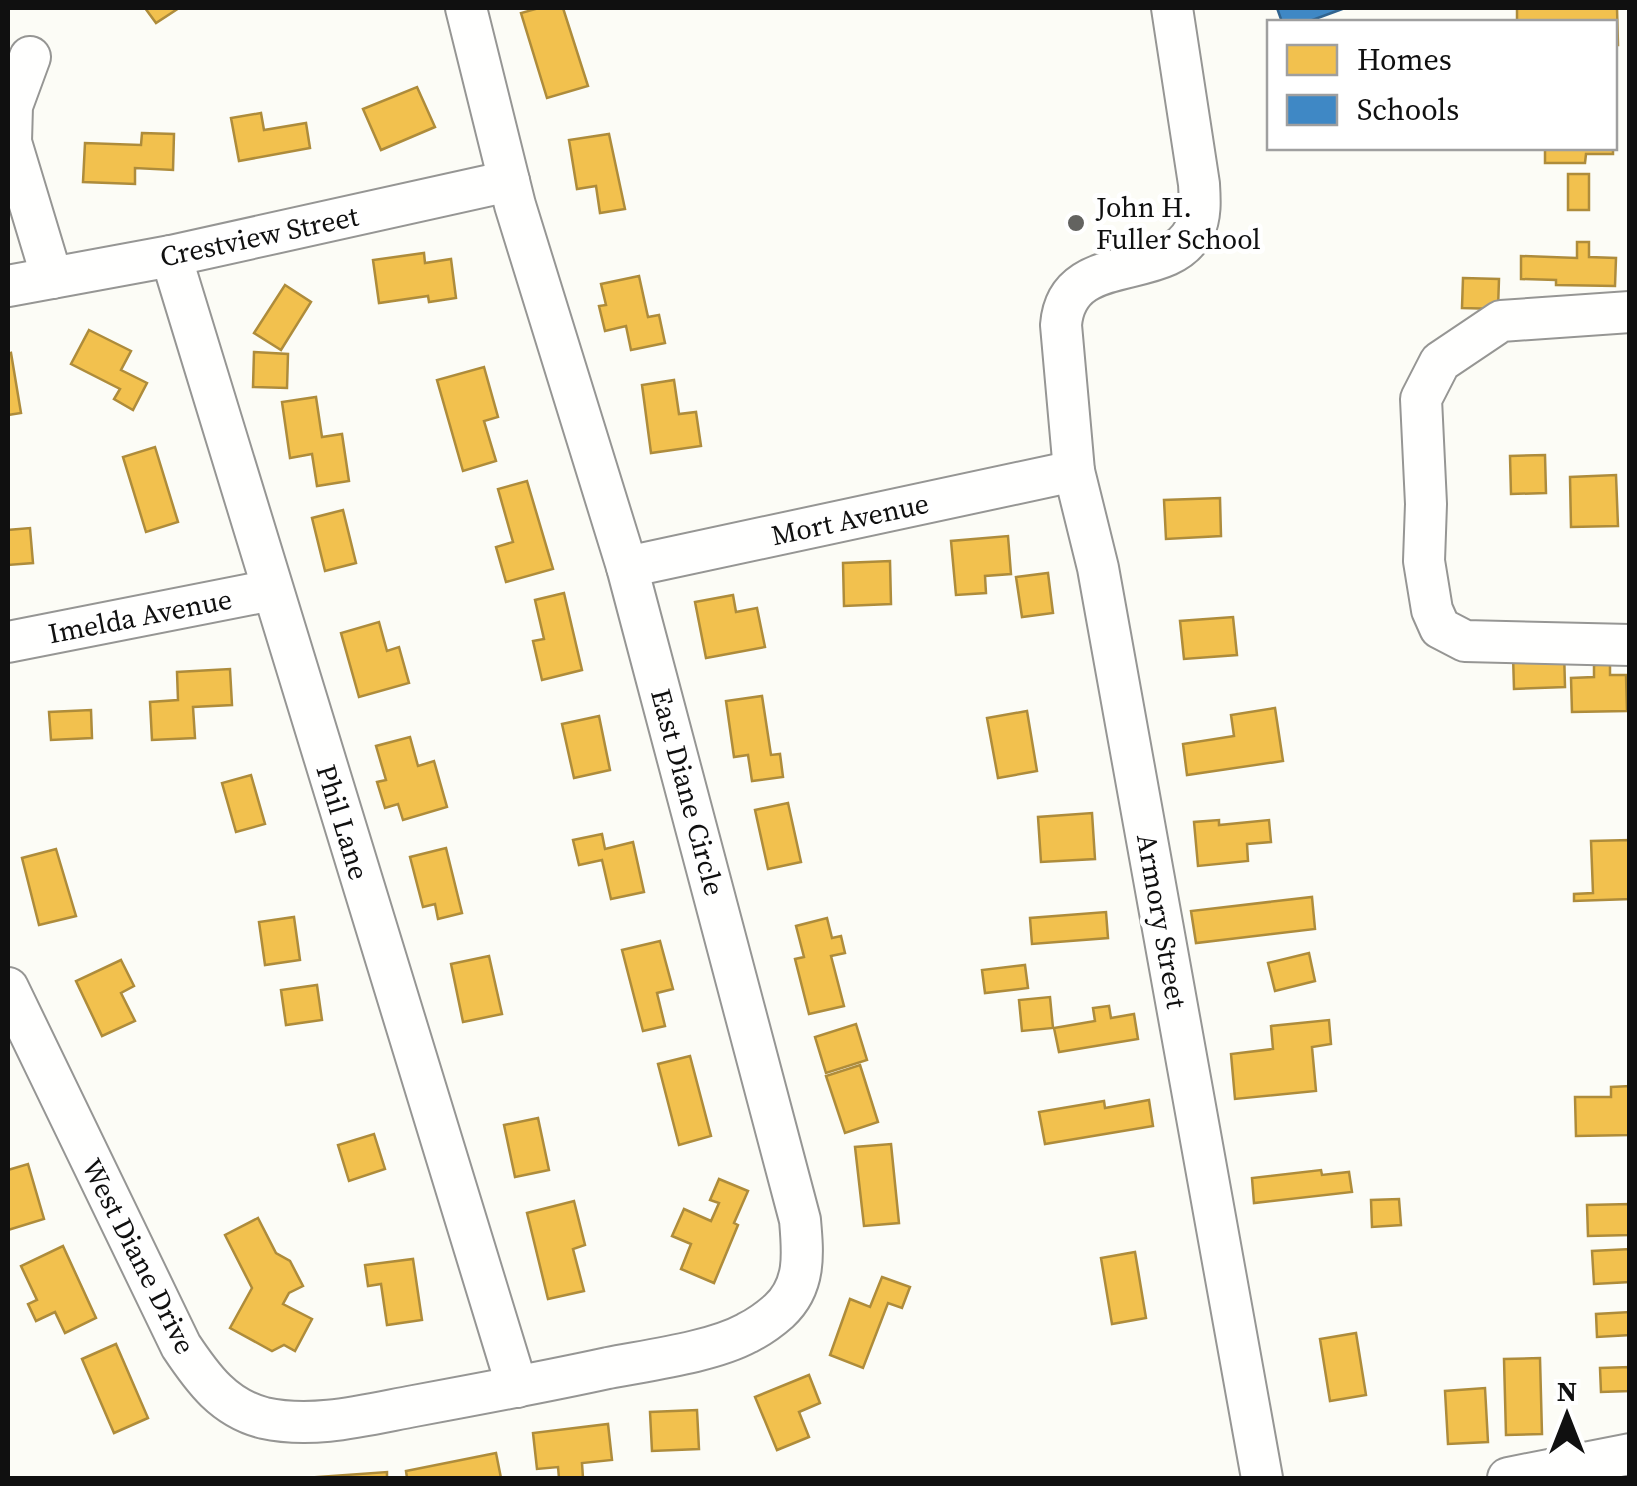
<svg xmlns="http://www.w3.org/2000/svg" width="1637" height="1486" font-family="'Source Serif 4',serif">
  <rect width="100%" height="100%" fill="#fcfcf6"/>
  <g fill="#f2c14e" stroke="#ae8c3b" stroke-width="2.5">
    <path d="M145,8h34l-23,15z"/>
    <path d="M539,8h24l25,78 -41,12 -26,-85z"/>
    <path d="M1517,8h100l1,37h-4v-23h-97z"/>
    <path d="M417,87l18,40 -54,23 -18,-41z"/>
    <path d="M261,113l3,17 42,-7 4,25 -71,13 -8,-43z"/>
    <path d="M142,133l32,1 -1,36 -38,-2v16l-52,-2 2,-39 56,2z"/>
    <path d="M609,134l16,75 -25,4 -4,-27 -19,3 -8,-49z"/>
    <path d="M1545,148h68v6h-27l-1,9h-40z"/>
    <rect x="1568" y="174" width="21" height="36"/>
    <path d="M1577,242h12v15l27,1 -1,28 -59,-1v-5l-35,-1v-23l56,2z"/>
    <path d="M424,253l1,10 26,-4 5,39 -27,4 -1,-6 -49,7 -6,-43z"/>
    <path d="M639,276l9,41 11,-2 6,28 -34,7 -5,-24 -21,5 -6,-25 7,-1 -5,-21z"/>
    <path d="M1463,278l36,1 -1,30 -36,-1z"/>
    <path d="M285,285l26,17 -30,48 -27,-17z"/>
    <path d="M89,330l42,21 -10,19 26,13 -14,27 -19,-11 6,-10 -49,-25z"/>
    <path d="M254,352l34,2 -1,34 -34,-1z"/>
    <path d="M11,353l10,60 -13,2v-61z"/>
    <path d="M484,367l14,50 -14,4 12,40 -33,10 -26,-91z"/>
    <path d="M674,380l5,34 17,-2 5,34 -50,7 -9,-68z"/>
    <path d="M316,397l6,40 20,-3 7,47 -32,5 -5,-32 -22,4 -8,-56z"/>
    <path d="M155,447l23,75 -32,10 -23,-75z"/>
    <path d="M1545,455l1,38 -35,1 -1,-38z"/>
    <path d="M1616,475l2,51 -47,1 -1,-50z"/>
    <path d="M527,481l26,88 -47,13 -10,-35 17,-5 -15,-53z"/>
    <path d="M1220,498l1,38 -55,3 -2,-39z"/>
    <path d="M343,510l13,53 -31,8 -13,-53z"/>
    <path d="M30,528l3,35 -25,2v-35z"/>
    <path d="M1008,536l3,38 -26,2 1,17 -30,2 -5,-54z"/>
    <path d="M890,561l1,43 -47,2 -1,-43z"/>
    <path d="M1048,573l5,40 -31,4 -6,-40z"/>
    <path d="M564,593l18,77 -40,10 -9,-39 11,-2 -9,-39z"/>
    <path d="M733,595l3,17 21,-4 8,39 -59,11 -11,-56z"/>
    <path d="M1233,617l4,38 -53,4 -4,-38z"/>
    <path d="M379,622l8,29 12,-4 10,36 -50,14 -18,-64z"/>
    <path d="M1564,650l1,37 -51,2 -1,-34z"/>
    <path d="M1610,664v11h16l1,36 -55,1 -1,-34 23,-1v-12z"/>
    <path d="M230,669l2,36 -39,2 2,31 -43,2 -2,-38 28,-2 -1,-28z"/>
    <path d="M762,696l9,59 9,-1 3,23 -31,4 -4,-26 -14,2 -8,-56z"/>
    <path d="M1275,708l8,53 -96,14 -4,-31 51,-8 -3,-21z"/>
    <path d="M91,710l1,28 -41,2 -2,-28z"/>
    <path d="M1027,711l10,60 -39,7 -11,-60z"/>
    <path d="M599,716l11,54 -36,8 -12,-54z"/>
    <path d="M410,737l8,29 16,-5 13,46 -44,13 -5,-16 -13,4 -8,-26 9,-2 -10,-34z"/>
    <path d="M251,775l14,49 -29,8 -14,-49z"/>
    <path d="M788,803l13,59 -33,7 -13,-59z"/>
    <path d="M1092,813l3,46 -54,3 -3,-45z"/>
    <path d="M1219,820v5l50,-5 2,22 -24,2 1,17 -50,5 -4,-44z"/>
    <path d="M602,834l3,15 28,-7 11,50 -33,7 -9,-39 -23,5 -6,-25z"/>
    <path d="M1630,840v59l-56,2v-7l19,-1 -2,-52z"/>
    <path d="M446,848l16,65 -24,6 -3,-15 -12,3 -13,-50z"/>
    <path d="M56,849l20,67 -37,9 -17,-67z"/>
    <path d="M1312,897l3,32 -119,14 -5,-32z"/>
    <path d="M1106,912l2,26 -76,6 -2,-26z"/>
    <path d="M294,917l6,43 -35,5 -6,-43z"/>
    <path d="M827,918l5,20 9,-2 4,17 -14,3 13,50 -35,8 -14,-55 9,-2 -8,-31z"/>
    <path d="M660,941l13,48 -16,4 8,33 -22,5 -21,-81z"/>
    <path d="M1309,953l6,28 -40,10 -7,-28z"/>
    <path d="M489,956l13,58 -39,8 -12,-58z"/>
    <path d="M121,960l13,26 -13,7 14,28 -33,15 -26,-55z"/>
    <path d="M1025,965l3,23 -43,5 -3,-23z"/>
    <path d="M317,985l5,35 -36,5 -5,-35z"/>
    <path d="M1050,997l3,31 -31,3 -3,-31z"/>
    <path d="M1109,1006l2,12 23,-4 4,25 -79,13 -5,-24 41,-7 -2,-13z"/>
    <path d="M1329,1020l2,24 -19,3 4,44 -81,8 -4,-45 42,-5 -2,-23z"/>
    <path d="M856,1024l11,36 -41,13 -11,-36z"/>
    <path d="M690,1056l21,80 -32,9 -21,-81z"/>
    <path d="M860,1065l18,57 -33,11 -19,-57z"/>
    <path d="M1630,1086v49l-54,1 -1,-39h36v-10z"/>
    <path d="M1149,1100l4,26 -108,18 -6,-32 65,-11 1,7z"/>
    <path d="M538,1118l11,52 -34,7 -11,-52z"/>
    <path d="M374,1134l11,35 -36,12 -11,-36z"/>
    <path d="M891,1144l8,79 -35,3 -9,-79z"/>
    <path d="M28,1164l16,55 -36,11v-60z"/>
    <path d="M1321,1170l1,5 27,-3 3,20 -98,11 -2,-25z"/>
    <path d="M719,1179l29,12 -14,32 4,2 -24,58 -33,-14 10,-25 -19,-8 12,-27 27,12 8,-18 -9,-3z"/>
    <path d="M1399,1199l2,26 -29,2 -1,-27z"/>
    <path d="M574,1201l11,44 -12,4 11,42 -36,8 -21,-86z"/>
    <path d="M1630,1204v31l-42,1 -1,-31z"/>
    <path d="M258,1218l18,35 14,8 13,25 -14,7 -6,11 29,15 -17,32 -11,-6 -12,6 -42,-23 22,-40 -27,-53z"/>
    <path d="M63,1246l33,72 -31,15 -10,-21 -19,9 -8,-17 9,-4 -16,-34z"/>
    <path d="M1630,1249v33l-36,2 -2,-33z"/>
    <path d="M1135,1252l11,66 -34,6 -11,-66z"/>
    <path d="M413,1259l9,61 -35,5 -6,-41 -13,2 -3,-21z"/>
    <path d="M882,1277l28,10 -8,21 -14,-5 -25,65 -33,-13 20,-56 20,8z"/>
    <path d="M1630,1312v23l-33,2 -1,-23z"/>
    <path d="M1356,1333l10,62 -36,6 -10,-62z"/>
    <path d="M116,1344l32,74 -34,15 -32,-74z"/>
    <path d="M1540,1358l2,76 -36,1 -2,-76z"/>
    <path d="M1630,1367v24l-29,1 -1,-24z"/>
    <path d="M809,1375l11,28 -21,9 10,25 -32,13 -22,-53z"/>
    <path d="M1485,1388l3,54 -40,2 -3,-53z"/>
    <path d="M697,1410l2,39 -47,2 -2,-39z"/>
    <path d="M608,1424l4,36 -30,3 1,15h-24l-1,-11 -21,2 -4,-36z"/>
    <path d="M496,1453l5,25h-94l-1,-7z"/>
    <path d="M387,1472v6h-83z"/>
  </g>
  <path fill="#3f88c5" stroke="#31648f" stroke-width="2.5" d="M1277,8h68l-38,14h-25z"/>
  <g fill="none" stroke-linecap="round" stroke-linejoin="round">
    <defs>
      <g id="minor">
        <path d="M1172,8l27,176c1,16 2,33 -5,47 -27,53 -127,17 -133,94l13,146 24,97 164,910"/>
        <path d="M30,57l-18,49 -1,36 41,136"/>
        <path d="M171,256l346,1131"/>
        <path d="M8,286l163,-30 338,-75"/>
        <path d="M1630,312l-129,9 -61,41 -19,37 5,105 -2,57 8,49 8,18 25,13 165,4"/>
        <path d="M627,567l447,-96"/>
        <path d="M8,642l264,-52"/>
        <path d="M8,988l173,358c22,33 43,62 83,72 50,11 102,-3 150,-12 65,-12 130,-24 194,-38 41,-8 104,-16 139,-35 10,-5 23,-14 32,-22 27,-25 24,-57 21,-91l-173,-653 -112,-362 -49,-197"/>
        <path d="M1508,1478l122,-24"/>
      </g>
    </defs>
    <use href="#minor" stroke="#969694" stroke-width="44"/>
    <use href="#minor" stroke="#fffffe" stroke-width="40"/>
  </g>
  <circle fill="#636360" stroke="#fff" stroke-width="4" cx="1076" cy="223" r="10"/>
  <g text-anchor="middle" dominant-baseline="central" stroke-width="10" stroke-linejoin="round" paint-order="stroke">
    <g font-size="28" fill="#101010" stroke="#fff" text-anchor="start">
      <text x="1096" y="207">John H.<tspan x="1096" dy="32">Fuller School</tspan></text>
    </g>
    <g font-size="28" fill="#101010" stroke="#fff">
      <text transform="translate(259 236) rotate(-12)">Crestview Street</text>
      <text transform="translate(850 519) rotate(-12)">Mort Avenue</text>
      <text transform="translate(140 616) rotate(-11)">Imelda Avenue</text>
      <text transform="translate(688 792) rotate(75)">East Diane Circle</text>
      <text transform="translate(343 822) rotate(73)">Phil Lane</text>
      <text transform="translate(1162 921) rotate(80)">Armory Street</text>
      <text transform="translate(139 1256) rotate(63)">West Diane Drive</text>
    </g>
  </g>
  <rect width="1637" height="1486" fill="none" stroke="#101010" stroke-width="20"/>
  <rect x="1267" y="20" width="350" height="130" fill="#ffffff" stroke="#9f9f9f" stroke-width="2.5"/>
  <rect x="1287" y="45" width="50" height="30" fill="#f2c14e" stroke="#9f9f9f" stroke-width="2.5"/>
  <text x="1357" y="70" font-size="30" fill="#101010">Homes</text>
  <rect x="1287" y="95" width="50" height="30" fill="#3f88c5" stroke="#9f9f9f" stroke-width="2.5"/>
  <text x="1357" y="120" font-size="30" fill="#101010">Schools</text>
  <g transform="translate(1567 1416)" stroke="#ffffff" stroke-width="8" paint-order="stroke">
  <path d="M0-8L18 38L0 25L-18 38Z" fill="#101010"/>
  <text y="-15" font-size="28" font-weight="bold" text-anchor="middle" fill="#101010">N</text>
  </g>
</svg>
